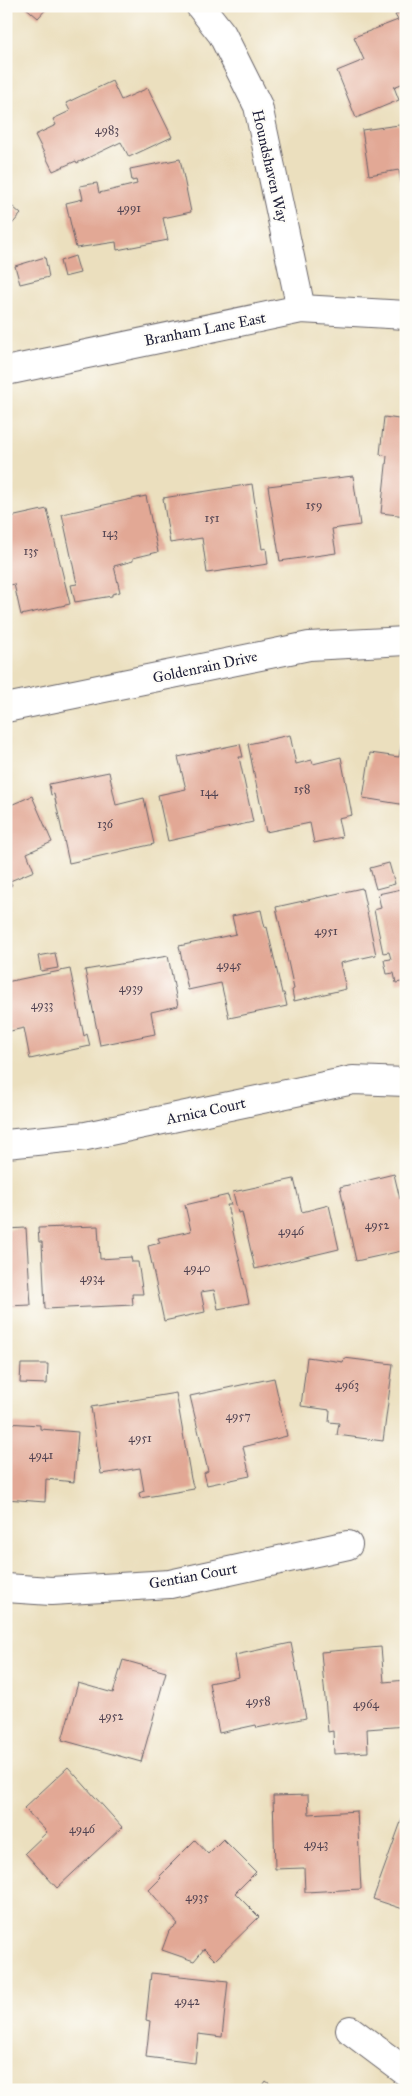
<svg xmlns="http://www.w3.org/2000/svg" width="412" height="2096" font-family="'IM FELL Great Primer',serif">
  <rect width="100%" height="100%" fill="#fdfcf7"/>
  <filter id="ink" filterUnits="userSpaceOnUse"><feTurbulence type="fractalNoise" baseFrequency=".02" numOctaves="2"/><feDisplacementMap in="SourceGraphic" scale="10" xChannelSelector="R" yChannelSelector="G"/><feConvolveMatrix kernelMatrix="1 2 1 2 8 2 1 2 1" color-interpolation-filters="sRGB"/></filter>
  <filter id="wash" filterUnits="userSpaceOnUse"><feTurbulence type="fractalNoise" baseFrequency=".0096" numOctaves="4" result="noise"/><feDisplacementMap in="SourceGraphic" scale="20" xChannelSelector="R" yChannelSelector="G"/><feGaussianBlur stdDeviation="1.12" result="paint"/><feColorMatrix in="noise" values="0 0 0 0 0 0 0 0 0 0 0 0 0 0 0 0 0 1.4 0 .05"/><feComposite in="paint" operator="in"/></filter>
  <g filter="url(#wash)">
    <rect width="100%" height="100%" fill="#ebdfbe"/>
    <g id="blocks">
      <g fill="#e2a895">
        <path d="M24,6h25l-11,12z"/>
        <path d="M406,10v72l-12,5 5,13 -43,18 -19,-47 27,-11 -10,-23 44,-17 -3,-5z"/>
        <path d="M112,81l9,19 27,-12 24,49 -43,20 -8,-15 -44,21 -1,-2 -23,10 -18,-36 21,-10 -3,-6 17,-8 -4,-8z"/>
        <path d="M399,125l1,2 6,-1 -1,79 -6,-35 -30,5 -7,-45z"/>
        <path d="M180,159l11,53 -28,6 5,22 -51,10 -1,-8 -40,6 -10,-45 17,-4 -3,-13 17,-3 2,10 38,-9 -1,-4 -4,1 -2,-12z"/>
        <path d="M6,201l15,13 -15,17z"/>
        <path d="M75,256l5,17 -16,4 -4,-16z"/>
        <path d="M45,257l4,20 -29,7 -5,-18z"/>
        <path d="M384,417l22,3v96l-25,-3 6,-57 -7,-2z"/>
        <path d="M353,476l7,49 -28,4 4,24 -56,8 -12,-75z"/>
        <path d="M252,484l10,65 4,-1 2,16 -61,9 -5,-35 -32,5 -7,-45z"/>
        <path d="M146,496l12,56 -25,6v3l-19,5 6,26 -8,2v2l-37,6 -4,-17 6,-1 -15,-70z"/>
        <path d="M47,509l23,95 -49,11 -7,-31 -8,2v-68z"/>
        <path d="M405,723l1,82 -43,-7 7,-45 29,4z"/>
        <path d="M290,735l6,29 16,-4 1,4 28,-7 11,58 -14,3 4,19 -28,6 -4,-20 -44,9 -18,-88z"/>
        <path d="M240,744l3,13h-4l14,65 -85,19 -10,-46 28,-6 -8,-32z"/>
        <path d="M109,772l7,33 28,-7 10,46 -85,19 -15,-69 -3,1 -2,-11z"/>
        <path d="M32,796l20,46 -25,11 7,18 -24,10 2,4 -6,3v-81z"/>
        <path d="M389,863l6,21 -19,5 -6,-21z"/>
        <path d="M362,888l14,67 -36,8 6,26 -52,12 -2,-11 2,-1 -18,-82z"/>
        <path d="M406,888v93l-10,2 -2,-10 -7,1 -3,-14 7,-1 -2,-7 -6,1 -9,-43 7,-2 -3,-14z"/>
        <path d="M261,910l4,18 2,-1 15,66h2l3,13 -58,12 -8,-35 -33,7 -9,-44 57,-12 -4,-18z"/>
        <path d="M55,953l3,15 -17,3 -3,-15z"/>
        <path d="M168,956l10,50 -27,6 4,22 -55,11 -15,-75z"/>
        <path d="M70,969l14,67 3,-2 3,12 -60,13 -6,-31 -18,4v-50z"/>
        <path d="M394,1174l6,25 6,-1v52l-50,11 -16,-74z"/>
        <path d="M294,1179l8,33 27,-7 10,44 -84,20 -13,-57 -4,1 -5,-21z"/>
        <path d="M228,1195l3,10h-4l22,98 -31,6 -4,-19 -13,2 4,20 -41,9 -16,-75 12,-3 -2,-5 33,-7 -6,-26z"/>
        <path d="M98,1226l2,33 31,-2 1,5h6l5,32h-11l1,11 -88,4 -3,-67h-3l-1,-14z"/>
        <path d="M26,1228l5,77 -25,1v-77z"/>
        <path d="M307,1357l36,5 1,-4 49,6 -10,77 -46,-6 2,-12 -10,-1 1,-12 -29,-4z"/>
        <path d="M21,1364h27l-1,20 -27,-1z"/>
        <path d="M274,1378l13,58 -44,11 7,29 -43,9 -3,-12 4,-2 -18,-75z"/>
        <path d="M176,1393l15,86 3,10 -54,9 -1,-5 5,-2 -4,-23 -39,6 -10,-67z"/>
        <path d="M6,1423l34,2v4l38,3 -4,50 -28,-3 -1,23 -39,-3z"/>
        <path d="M291,1643l15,75 -49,10 -1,-3 -37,8 -10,-50 30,-6 -4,-22z"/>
        <path d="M381,1647l3,35 22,-2v46l-39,3 1,23 -34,2 -1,-23 -5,1 -7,-80z"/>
        <path d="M123,1660l43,12 -25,90 -79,-22 16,-57 35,10z"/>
        <path d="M68,1767l54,60 -65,61 -32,-35 22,-21 -23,-24z"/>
        <path d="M308,1795l1,19 48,-3 4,78 -56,3 -1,-24 -29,1 -2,-73z"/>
        <path d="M406,1808v102l-33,-11z"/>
        <path d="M223,1839l33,33 -21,21 24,24 -44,43 -11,-11 -10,12 -32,-11 7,-19 9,-7 -29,-34 12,-12 -2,-2 36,-36 13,14z"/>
        <path d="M151,1973l77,8 -6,56 -24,-3 -3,29 -49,-6 4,-36 -4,-1z"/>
        <path d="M266,2081l12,9h-18z"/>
      </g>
    </g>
  </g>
  <g filter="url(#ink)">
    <use href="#blocks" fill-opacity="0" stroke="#686469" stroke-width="1"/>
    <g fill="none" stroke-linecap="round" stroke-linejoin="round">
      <defs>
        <g id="minor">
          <path d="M200,6l22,28 36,72 43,203"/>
          <path d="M6,371l295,-62 105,6"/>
          <path d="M6,708l303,-62 97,-5"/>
          <path d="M6,1144l80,-8 267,-56 53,2"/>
          <path d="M6,1588l45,3 119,-7 178,-39"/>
          <path d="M350,2030l56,42"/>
        </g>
      </defs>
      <use href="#minor" stroke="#686469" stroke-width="30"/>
      <use href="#minor" stroke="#fff" stroke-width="28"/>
    </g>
  </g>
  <g text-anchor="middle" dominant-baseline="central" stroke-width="4.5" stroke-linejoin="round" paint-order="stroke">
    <g font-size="12" fill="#524452">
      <text x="107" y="130">4983</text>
      <text x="129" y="208">4991</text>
      <text x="314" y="505">159</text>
      <text x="212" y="518">151</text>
      <text x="110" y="533">143</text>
      <text x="31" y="551">135</text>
      <text x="302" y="789">158</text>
      <text x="209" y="792">144</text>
      <text x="105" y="824">136</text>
      <text x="326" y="931">4951</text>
      <text x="229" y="965">4945</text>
      <text x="131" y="988">4939</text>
      <text x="42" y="1005">4933</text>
      <text x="377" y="1225">4952</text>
      <text x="291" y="1231">4946</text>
      <text x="197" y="1268">4940</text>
      <text x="92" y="1278">4934</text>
      <text x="347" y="1385">4963</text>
      <text x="238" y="1416">4957</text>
      <text x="140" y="1438">4951</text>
      <text x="41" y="1455">4941</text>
      <text x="258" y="1701">4958</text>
      <text x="366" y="1704">4964</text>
      <text x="111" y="1716">4952</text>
      <text x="82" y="1829">4946</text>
      <text x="316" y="1844">4943</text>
      <text x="197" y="1897">4935</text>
      <text x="187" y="2001">4942</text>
    </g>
    <g font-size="15" fill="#22223b" stroke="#fdfcf7">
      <text transform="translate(270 166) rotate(77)">Houndshaven Way</text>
      <text transform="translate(205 329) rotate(-11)">Branham Lane East</text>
      <text transform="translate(205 667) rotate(-12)">Goldenrain Drive</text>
      <text transform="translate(206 1111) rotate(-12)">Arnica Court</text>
      <text transform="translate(193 1576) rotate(-10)">Gentian Court</text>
    </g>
  </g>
  <rect width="412" height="2096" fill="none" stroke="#fdfcf7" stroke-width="25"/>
</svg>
